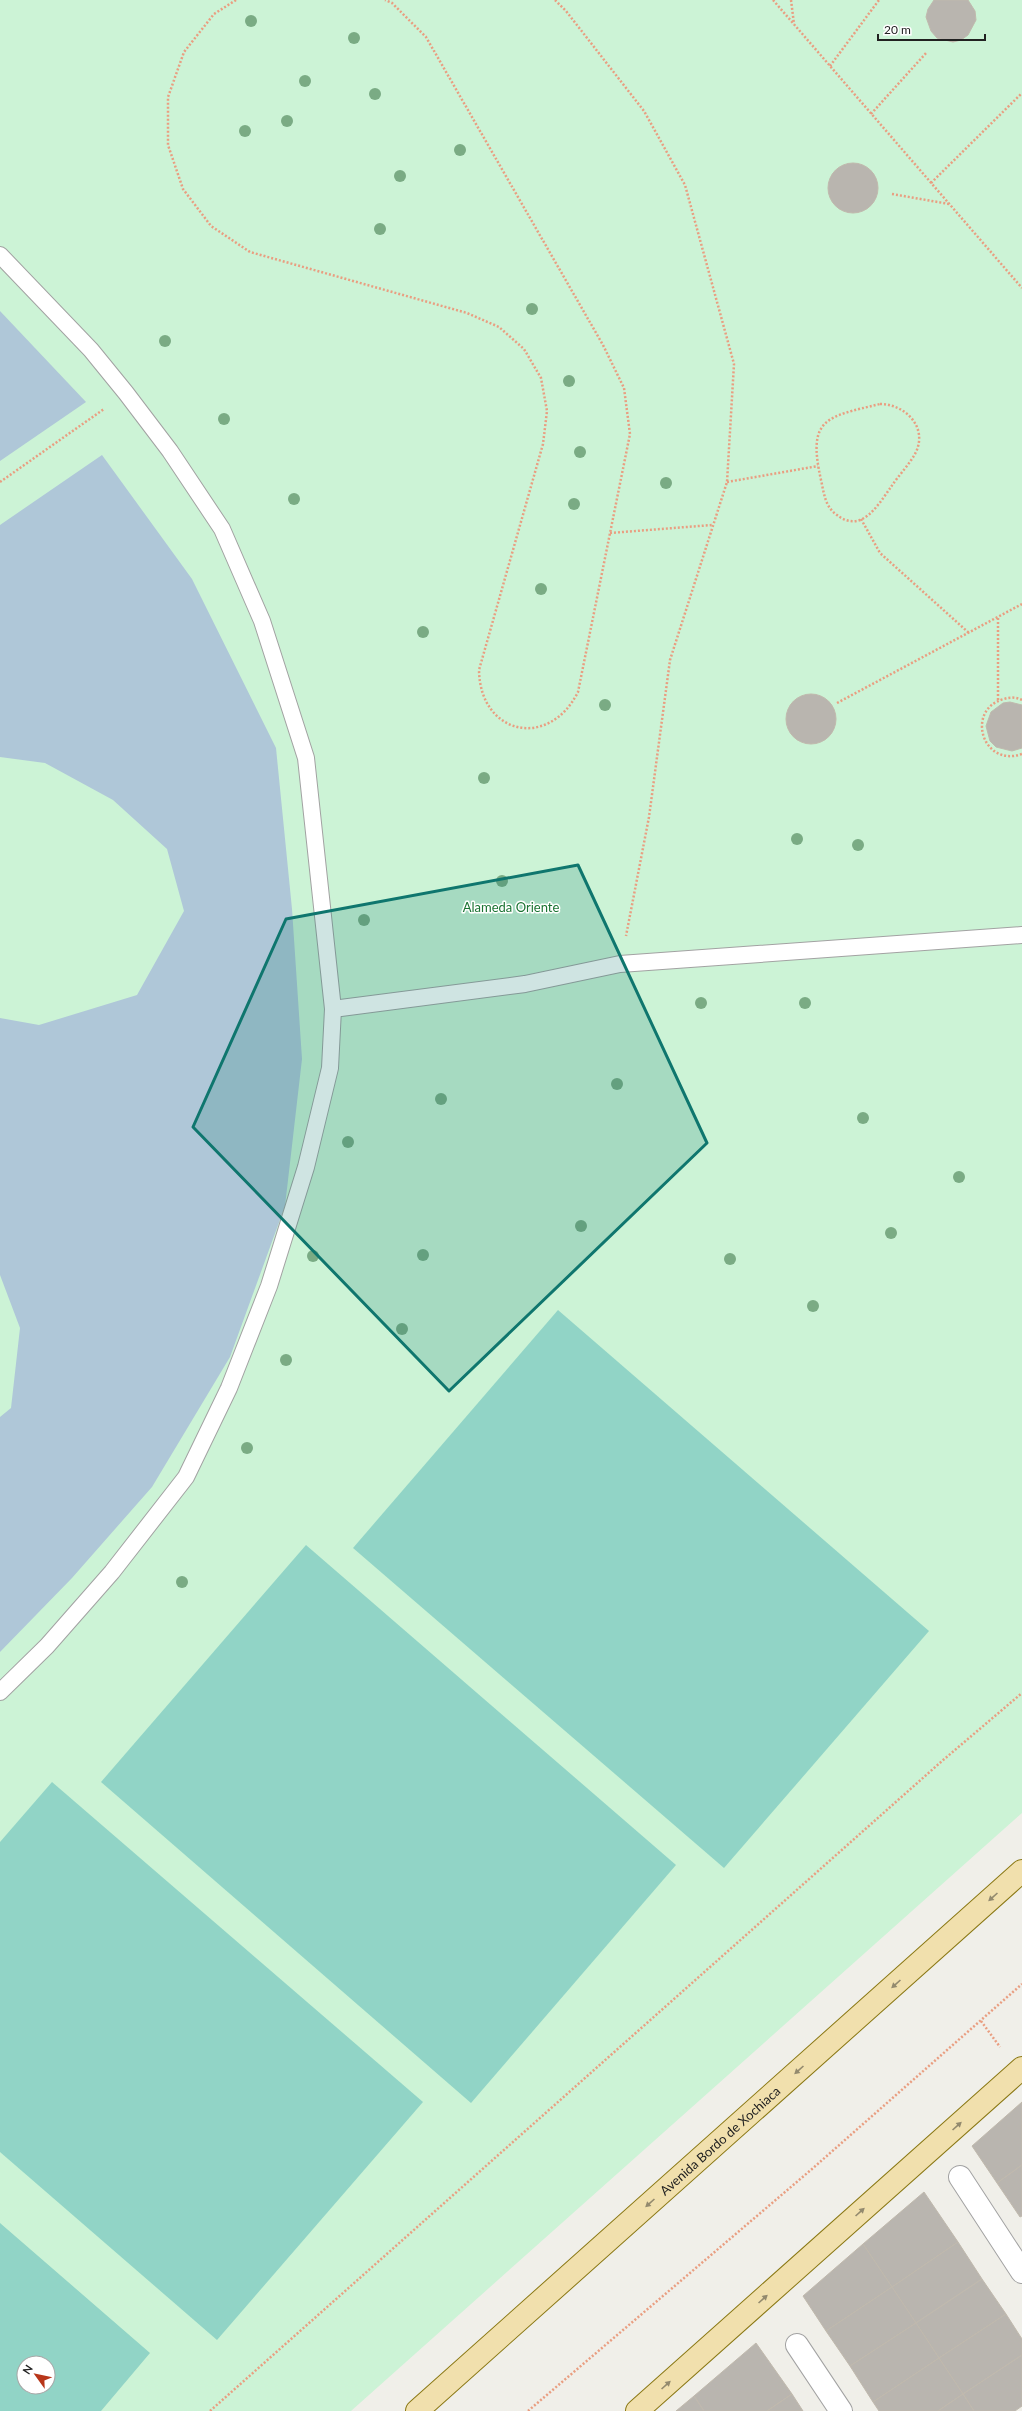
<svg xmlns="http://www.w3.org/2000/svg" width="1022" height="2411" font-family="Lato,sans-serif">
  <rect width="100%" height="100%" fill="#f0efe9"/>
  <path fill="#ccf3d6" fill-rule="evenodd" d="M0,0h1022v1813l-671,598h-351zM24,2363h24v24h-24z"/>
  <g fill="#91d4c6" fill-rule="evenodd">
    <path d="M558,1310l371,321 -205,237 -371,-320z"/>
    <path d="M306,1545l370,320 -205,238 -370,-321z"/>
    <path d="M52,1782l371,320 -206,238 -217,-188v-310z"/>
    <path d="M0,2223l150,130 -49,58h-101zM24,2363h24v24h-24z"/>
  </g>
  <g fill="#afc7d8">
    <path d="M0,311l86,91 -86,59z"/>
    <path d="M102,455l90,124 84,169 16,161 10,150 -17,147 -55,151 -78,130 -80,91 -72,74v-235l11,-9 9,-80 -20,-53v-257l39,7 98,-30 47,-84 -17,-62 -54,-49 -68,-37 -45,-6v-232z"/>
  </g>
  <g fill="#b9b5af" stroke="#c0b9ad">
    <path d="M934,0h34l7,11 1,9 -8,15 -7,5 -8,2 -16,-4 -6,-7 -5,-14 2,-8z"/>
    <circle cx="853" cy="188" r="25"/>
    <circle cx="811" cy="719" r="25"/>
    <path d="M1010,702l12,3v43l-10,3 -16,-4 -6,-6 -4,-15 5,-14 12,-9z"/>
    <path d="M1022,2102v63l-25,18 -25,-37z"/>
    <path d="M1022,2165v51l-2,1 -23,-34z"/>
    <path d="M924,2192l34,50 -66,45 -29,-43z"/>
    <path d="M958,2242l24,37 -66,44 -24,-36z"/>
    <path d="M863,2244l29,43 -66,44 -23,-35z"/>
    <path d="M982,2279l24,35 -67,44 -23,-35z"/>
    <path d="M892,2287l24,36 -66,43 -24,-35z"/>
    <path d="M1006,2314l16,25v16l-59,39 -24,-36z"/>
    <path d="M916,2323l23,35 -66,44 -23,-36z"/>
    <path d="M756,2343l36,51 -25,17h-63l-10,-15z"/>
    <path d="M1022,2355v51l-7,5h-41l-11,-17z"/>
    <path d="M939,2358l24,36 -25,17h-59l-6,-9z"/>
    <path d="M792,2394l11,17h-36z"/>
    <path d="M963,2394l11,17h-36z"/>
    <path d="M694,2396l10,15h-28z"/>
  </g>
  <g fill="none" stroke-linecap="round" stroke-linejoin="round">
    <defs>
      <g id="service">
        <path d="M0,255l91,95 35,43 44,58 52,78 40,92 44,137 27,251 -3,59 -24,99 -37,119 -40,102 -43,89 -74,95 -65,74 -47,46"/>
        <path d="M333,1009l192,-25 95,-20 402,-29"/>
      </g>
      <g id="minor">
        <path d="M960,2177l62,95"/>
        <path d="M797,2345l44,66"/>
      </g>
      <g id="primary">
        <path id="s1" d="M417,2411l605,-540"/>
        <path d="M637,2411l385,-343"/>
      </g>
    </defs>
    <use href="#service" stroke="#a2a2a2" stroke-width="18"/>
    <use href="#minor" stroke="#a2a2a2" stroke-width="24"/>
    <use href="#primary" stroke="#8a7814" stroke-width="24"/>
    <g stroke="#e99e81" stroke-width="2.5" stroke-dasharray="2 2" stroke-linecap="butt">
      <path d="M236,0l-22,14 -30,38 -16,45v48l15,44 28,37 39,26 217,61 32,14 25,22 17,29 6,33 -4,33 -64,226c1,65 70,80 99,22l52,-258 -6,-46 -21,-43 -177,-308 -34,-34 -7,-3"/>
      <path d="M555,0l11,11 78,100 41,74 49,179 -7,118 -57,178 -21,157 -23,119"/>
      <path d="M773,0l249,288"/>
      <path d="M791,0l3,24"/>
      <path d="M830,66l49,-66"/>
      <path d="M871,114l56,-62"/>
      <path d="M931,183l91,-90"/>
      <path d="M892,194l57,10"/>
      <path d="M880,404c24,0 48,22 36,48 -6,12 -18,24 -25,35 -8,11 -18,28 -31,33 -8,3 -17,0 -23,-5 -12,-8 -13,-22 -16,-35 -14,-62 5,-63 59,-76z"/>
      <path d="M0,482l104,-73"/>
      <path d="M727,482l91,-16"/>
      <path d="M861,519l19,34 89,80"/>
      <path d="M610,533l102,-8"/>
      <path d="M998,700v-83"/>
      <path d="M1022,700c-6,-3 -12,-3 -18,-1 -39,10 -22,69 18,55"/>
      <path d="M837,703l185,-99"/>
      <path d="M981,2021l19,26"/>
      <path d="M210,2411l732,-650 80,-68"/>
      <path d="M528,2411l284,-242 210,-185"/>
    </g>
    <use href="#service" stroke="#fff" stroke-width="16"/>
    <use href="#minor" stroke="#fff" stroke-width="22"/>
    <use href="#primary" stroke="#f1e0ad" stroke-width="22"/>
  </g>
  <g fill="#7aab84">
    <circle cx="251" cy="21" r="6"/>
    <circle cx="354" cy="38" r="6"/>
    <circle cx="305" cy="81" r="6"/>
    <circle cx="375" cy="94" r="6"/>
    <circle cx="287" cy="121" r="6"/>
    <circle cx="245" cy="131" r="6"/>
    <circle cx="460" cy="150" r="6"/>
    <circle cx="400" cy="176" r="6"/>
    <circle cx="380" cy="229" r="6"/>
    <circle cx="532" cy="309" r="6"/>
    <circle cx="165" cy="341" r="6"/>
    <circle cx="569" cy="381" r="6"/>
    <circle cx="224" cy="419" r="6"/>
    <circle cx="580" cy="452" r="6"/>
    <circle cx="666" cy="483" r="6"/>
    <circle cx="294" cy="499" r="6"/>
    <circle cx="574" cy="504" r="6"/>
    <circle cx="541" cy="589" r="6"/>
    <circle cx="423" cy="632" r="6"/>
    <circle cx="605" cy="705" r="6"/>
    <circle cx="484" cy="778" r="6"/>
    <circle cx="797" cy="839" r="6"/>
    <circle cx="858" cy="845" r="6"/>
    <circle cx="502" cy="881" r="6"/>
    <circle cx="364" cy="920" r="6"/>
    <circle cx="701" cy="1003" r="6"/>
    <circle cx="805" cy="1003" r="6"/>
    <circle cx="617" cy="1084" r="6"/>
    <circle cx="441" cy="1099" r="6"/>
    <circle cx="863" cy="1118" r="6"/>
    <circle cx="348" cy="1142" r="6"/>
    <circle cx="959" cy="1177" r="6"/>
    <circle cx="581" cy="1226" r="6"/>
    <circle cx="891" cy="1233" r="6"/>
    <circle cx="423" cy="1255" r="6"/>
    <circle cx="313" cy="1256" r="6"/>
    <circle cx="730" cy="1259" r="6"/>
    <circle cx="813" cy="1306" r="6"/>
    <circle cx="402" cy="1329" r="6"/>
    <circle cx="286" cy="1360" r="6"/>
    <circle cx="247" cy="1448" r="6"/>
    <circle cx="182" cy="1582" r="6"/>
  </g>
  <defs><path id="oneway-solid" d="M-6-.8H1V-3.2L6.5 0L1 3.2V.8H-6Z"/></defs>
  <g fill="#938a6e">
    <use href="#oneway-solid" transform="translate(993 1897) rotate(138)"/>
    <use href="#oneway-solid" transform="translate(896 1984) rotate(138)"/>
    <use href="#oneway-solid" transform="translate(799 2070) rotate(138)"/>
    <use href="#oneway-solid" transform="translate(957 2126) rotate(-42)"/>
    <use href="#oneway-solid" transform="translate(650 2203) rotate(138)"/>
    <use href="#oneway-solid" transform="translate(860 2212) rotate(-42)"/>
    <use href="#oneway-solid" transform="translate(763 2299) rotate(-42)"/>
    <use href="#oneway-solid" transform="translate(666 2385) rotate(-42)"/>
  </g>
  <path fill="#0f766e" fill-opacity="0.2" stroke="#0f766e" stroke-width="3" stroke-linejoin="round" d="M578,865l129,278 -258,248 -256,-264 93,-208z"/>
  <g text-anchor="middle" dominant-baseline="central" stroke-width="3" stroke-linejoin="round" paint-order="stroke">
    <g font-size="13" fill="#1a7332" stroke="#fff">
      <text x="511" y="907">Alameda Oriente</text>
    </g>
    <g font-size="13" fill="#212121" stroke="#fff">
      <text stroke="none"><textPath href="#s1" startOffset="406">Avenida Bordo de Xochiaca</textPath></text>
    </g>
  </g>
  <g transform="translate(36 2375) rotate(303)"><circle r="19" fill="#ffffff" stroke="#a6a6a6"/>
  <path d="M0-3L7 15L0 10L-7 15Z" fill="#b8361a"/>
  <text y="-6" font-size="11" font-weight="bold" text-anchor="middle" fill="#212121">N</text>
  </g>
  <path d="M878 34v6h107v-6" fill="none" stroke="#212121" stroke-width="2"/>
  <text x="884" y="34" font-size="12" fill="#212121" stroke="#ffffff" stroke-width="3" paint-order="stroke">20 m</text>
</svg>
